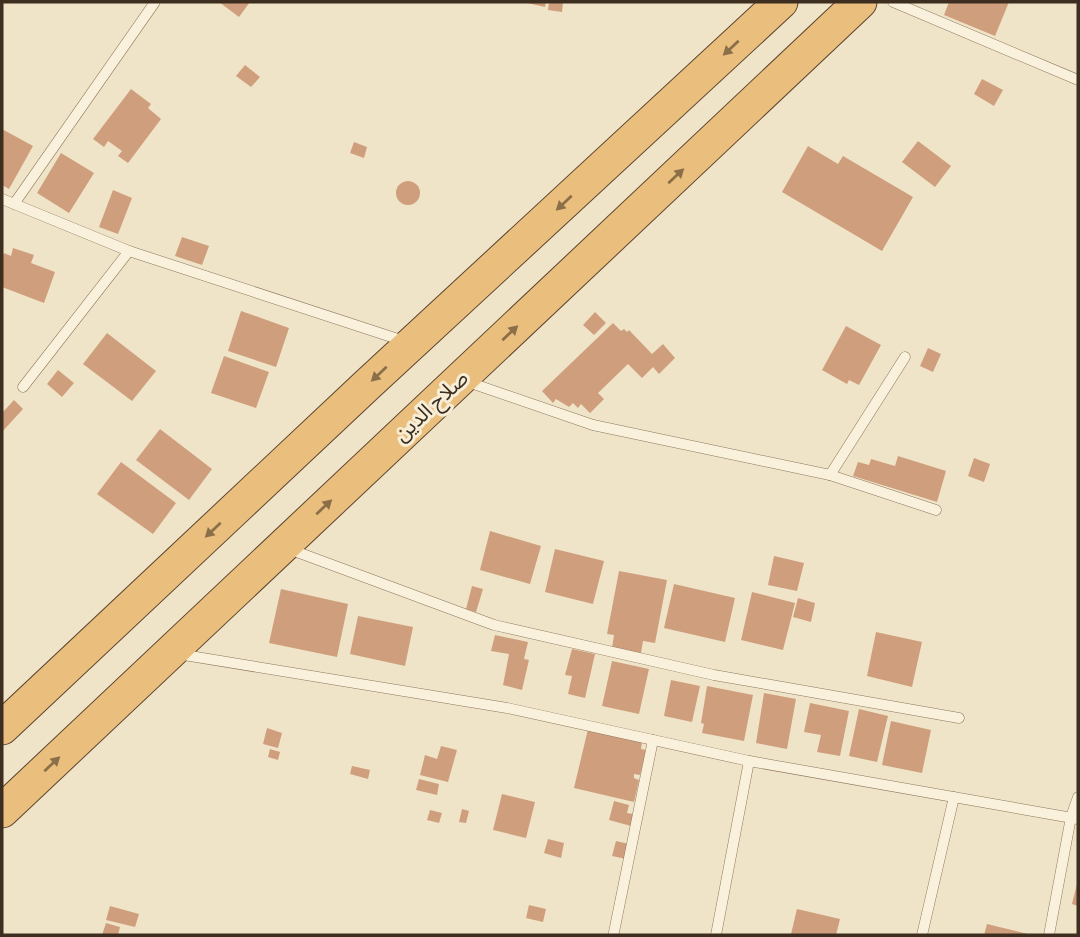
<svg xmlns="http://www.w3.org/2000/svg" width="1080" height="937" font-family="Bitter,'Noto Sans Arabic',serif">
  <rect width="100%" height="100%" fill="#f0e4c8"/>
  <g fill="#cf9f7d">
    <path d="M219,2h31l-11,15z"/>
    <path d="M523,2h23l-1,5z"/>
    <path d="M549,2h14l-1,10 -14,-2z"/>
    <path d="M949,2h60l-14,34 -51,-21z"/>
    <path d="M245,65l15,12 -9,10 -15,-11z"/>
    <path d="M982,79l21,11 -9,16 -20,-12z"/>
    <path d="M131,89l20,15 -3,4 13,11 -33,44 -10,-7 4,-5 -14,-10 -4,6 -11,-8z"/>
    <path d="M2,129l31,17 -24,43 -7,-4z"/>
    <path d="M918,141l33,25 -16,21 -33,-25z"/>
    <path d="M354,142l13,5 -3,11 -14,-5z"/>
    <path d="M808,146l30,18 5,-8 70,41 -31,54 -100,-59z"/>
    <path d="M61,153l33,20 -25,40 -32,-20z"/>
    <circle cx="408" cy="193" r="12"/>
    <path d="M113,190l19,8 -14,36 -19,-7z"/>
    <path d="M182,237l27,9 -7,19 -27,-9z"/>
    <path d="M13,248l21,7 -3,8 24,9 -11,31 -42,-16v-29l2,-5 7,3z"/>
    <path d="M241,311l48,17 -13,39 -48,-16z"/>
    <path d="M595,312l11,11 -12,12 -11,-10z"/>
    <path d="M613,323l8,8 3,-2 3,3 2,-2 23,24 11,-10 12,14 -16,16 -6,-7 -11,11 -14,-14 -30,29 6,6 -14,14 -9,-9 -3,4 -5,-5 -4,4 -13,-8 -3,4 -11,-12z"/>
    <path d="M846,326l35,19 -22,40 -10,-5 -2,4 -25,-14z"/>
    <path d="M107,333l49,38 -24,30 -49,-37z"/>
    <path d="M928,348l13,6 -8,18 -13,-6z"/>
    <path d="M224,356l45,16 -13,36 -45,-15z"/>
    <path d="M58,370l16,13 -12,14 -15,-13z"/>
    <path d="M14,400l9,9 -21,23v-19z"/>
    <path d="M160,429l52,40 -23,31 -53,-40z"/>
    <path d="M898,456l48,15 -9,31 -84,-26 5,-14 11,3 2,-6 24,7z"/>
    <path d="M974,458l16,6 -6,18 -16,-6z"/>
    <path d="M121,462l55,41 -23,31 -56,-40z"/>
    <path d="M490,531l51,15 -11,38 -50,-14z"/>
    <path d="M555,549l49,12 -11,43 -48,-12z"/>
    <path d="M774,556l30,7 -7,28 -29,-6z"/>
    <path d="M619,571l48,9 -12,63 -12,-2 -2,12 -29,-5 2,-13 -7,-1z"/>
    <path d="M674,584l61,14 -10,44 -61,-14z"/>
    <path d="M472,586l11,3 -7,23 -10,-3z"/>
    <path d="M281,589l67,15 -11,53 -68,-14z"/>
    <path d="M752,592l43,11 -12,47 -42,-10z"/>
    <path d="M798,598l17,5 -4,19 -18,-5z"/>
    <path d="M358,616l55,11 -8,39 -55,-12z"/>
    <path d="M876,632l46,10 -10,45 -45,-11z"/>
    <path d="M495,635l33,7 -4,17 5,1 -7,30 -19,-5 6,-31 -18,-3z"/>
    <path d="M572,649l23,5 -10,44 -17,-4 4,-18 -7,-1z"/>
    <path d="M612,661l37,8 -10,45 -37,-8z"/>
    <path d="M671,680l29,6 -8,36 -28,-6z"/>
    <path d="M707,686l46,9 -9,46 -42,-8 2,-9 -3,-1z"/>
    <path d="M764,693l32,6 -9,50 -31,-6z"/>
    <path d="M810,703l39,8 -9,45 -23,-4 4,-17 -17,-3z"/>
    <path d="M859,709l29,7 -11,46 -28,-6z"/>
    <path d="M891,721l40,9 -9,43 -40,-8z"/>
    <path d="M267,728l15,5 -4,15 -15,-4z"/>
    <path d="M588,729l54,13 -1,7 5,1 -6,25 -6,-1v4l5,2 -5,22 -60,-14z"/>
    <path d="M441,746l16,4 -9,32 -28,-7 5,-20 12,4z"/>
    <path d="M270,749l10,3 -2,8 -10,-3z"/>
    <path d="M352,766l18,4 -2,9 -18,-5z"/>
    <path d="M419,779l20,5 -2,11 -21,-5z"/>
    <path d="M502,794l33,8 -9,36 -33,-8z"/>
    <path d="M614,801l15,4 -2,8 6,1 -2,12 -22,-6z"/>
    <path d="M462,809l7,2 -3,12 -7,-1z"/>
    <path d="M430,810l12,3 -3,10 -12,-3z"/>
    <path d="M548,839l16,4 -3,15 -17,-5z"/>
    <path d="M616,841l13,3 -3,15 -14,-3z"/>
    <path d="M1077,884h1v22l-6,-2z"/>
    <path d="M529,905l17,4 -3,13 -17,-4z"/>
    <path d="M110,906l29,8 -4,13 -29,-7z"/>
    <path d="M797,909l43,10 -4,16 -45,-1z"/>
    <path d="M106,923l14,4 -2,8h-16z"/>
    <path d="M987,924l41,10v1h-44z"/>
  </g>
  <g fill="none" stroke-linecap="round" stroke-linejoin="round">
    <defs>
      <g id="service">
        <path d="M893,2l185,78"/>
        <path d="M2,199l127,52 275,90"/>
        <path d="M14,204l141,-202"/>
        <path d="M468,382l125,43 237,50 106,35"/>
        <path d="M23,387l106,-136"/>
        <path d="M830,475l75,-118"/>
        <path d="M289,549l205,76 220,50 245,43"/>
        <path d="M178,654l329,54 242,53 329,58"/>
        <path d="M614,932l39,-192"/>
        <path d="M716,935l33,-174"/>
        <path d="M922,935l32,-138"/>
        <path d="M1049,935l22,-118 7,-20"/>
      </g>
      <g id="trunk">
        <path d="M2,728l366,-344 413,-382"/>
        <path d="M2,811l858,-809"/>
      </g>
    </defs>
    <use href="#service" stroke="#8d765c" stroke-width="11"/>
    <use href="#trunk" stroke="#5b4430" stroke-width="35"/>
    <use href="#service" stroke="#faf1dc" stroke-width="10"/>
    <use href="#trunk" stroke="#eabe7c" stroke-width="33"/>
  </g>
  <defs><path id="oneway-solid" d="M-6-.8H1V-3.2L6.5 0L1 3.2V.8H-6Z" transform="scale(1.75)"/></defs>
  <g fill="#8b6f49">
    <use href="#oneway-solid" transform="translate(731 48) rotate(137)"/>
    <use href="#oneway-solid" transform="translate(676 176) rotate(-43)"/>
    <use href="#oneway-solid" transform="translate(564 203) rotate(137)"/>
    <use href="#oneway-solid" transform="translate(510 333) rotate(-43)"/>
    <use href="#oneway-solid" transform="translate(379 374) rotate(137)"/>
    <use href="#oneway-solid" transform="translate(324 507) rotate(-43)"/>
    <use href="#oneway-solid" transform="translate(213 530) rotate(137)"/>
    <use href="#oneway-solid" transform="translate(52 764) rotate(-43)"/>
  </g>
  <g text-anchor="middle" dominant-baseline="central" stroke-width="6" stroke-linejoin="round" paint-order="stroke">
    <g font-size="21" fill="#3d2e20" stroke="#f7eed8">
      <text transform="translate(431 406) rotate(-43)">صلاح الدين</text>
    </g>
  </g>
  <rect width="1080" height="937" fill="none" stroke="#3d2e20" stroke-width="7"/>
</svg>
